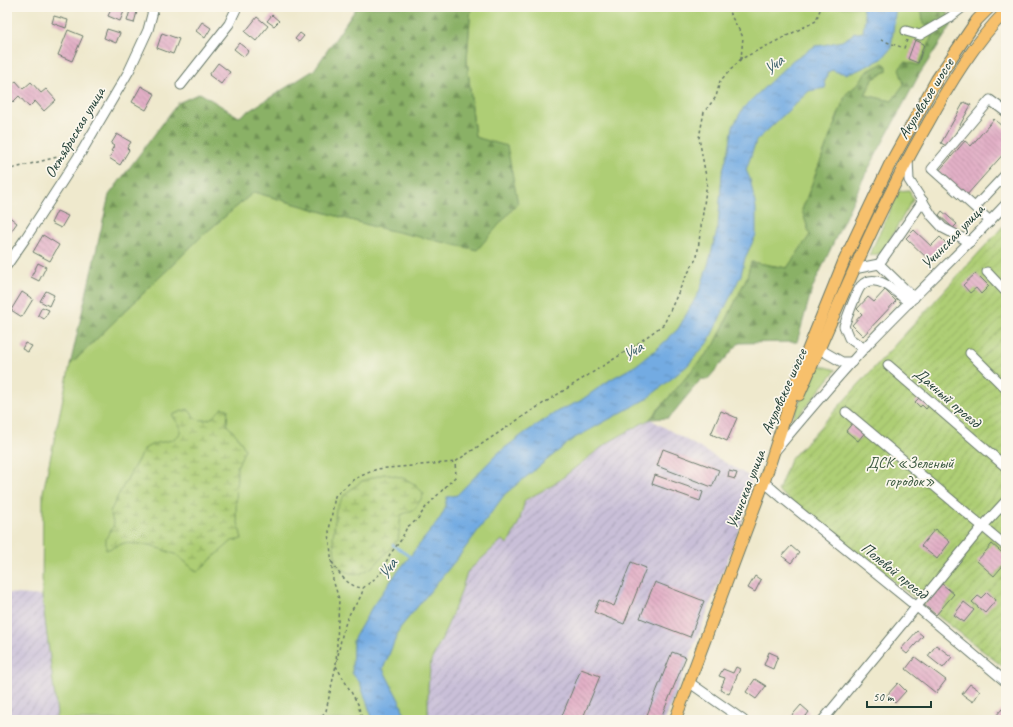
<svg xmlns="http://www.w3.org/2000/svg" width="1013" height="727" font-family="Caveat,sans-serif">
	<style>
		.industrial { fill: url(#industrial-furrows) }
		.grass { fill: #aece75; stroke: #668654 }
		.forest { fill: url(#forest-firs); stroke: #54774d }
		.wetland { fill: url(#wetland-marsh); stroke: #668654 }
		.garden { fill: url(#garden-furrows); stroke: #668654 }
		.water { fill: url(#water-ripples); stroke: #49748b }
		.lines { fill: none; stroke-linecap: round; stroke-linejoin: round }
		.stream { stroke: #73abe2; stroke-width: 2.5 }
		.building { fill: url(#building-back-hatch) }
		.minor-casing { stroke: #68796a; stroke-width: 11 }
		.major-casing { stroke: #68796a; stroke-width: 13 }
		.path { stroke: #68796a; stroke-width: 1.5; stroke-dasharray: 3 3; stroke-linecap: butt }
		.minor { stroke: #fff; stroke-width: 9 }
		.major { stroke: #f7c06c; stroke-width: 11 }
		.labels { text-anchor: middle; stroke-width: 3.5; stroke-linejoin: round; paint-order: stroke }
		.street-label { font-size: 16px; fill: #1f3d34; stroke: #fbf7ec }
		.park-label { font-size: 16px; fill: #3c5a41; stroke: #fbf7ec }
		.water-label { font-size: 17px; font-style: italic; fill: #385e68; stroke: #fbf7ec }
	</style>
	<defs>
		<pattern id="industrial-furrows" width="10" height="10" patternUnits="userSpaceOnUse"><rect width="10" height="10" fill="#c9bfd8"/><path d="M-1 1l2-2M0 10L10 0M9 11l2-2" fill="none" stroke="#a39cb0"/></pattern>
		<pattern id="forest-firs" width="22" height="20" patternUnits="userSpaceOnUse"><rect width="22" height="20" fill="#8ab166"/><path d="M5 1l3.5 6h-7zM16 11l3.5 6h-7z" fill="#709155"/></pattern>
		<pattern id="wetland-marsh" width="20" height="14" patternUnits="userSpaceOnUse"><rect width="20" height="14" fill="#aece75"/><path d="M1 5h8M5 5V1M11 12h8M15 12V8" fill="none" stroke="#8da861"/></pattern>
		<pattern id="garden-furrows" width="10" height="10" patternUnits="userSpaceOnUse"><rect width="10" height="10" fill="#aece75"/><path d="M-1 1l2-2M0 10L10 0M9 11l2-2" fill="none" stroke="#8da861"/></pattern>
		<pattern id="water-ripples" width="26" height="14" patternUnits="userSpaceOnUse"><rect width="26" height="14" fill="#73abe2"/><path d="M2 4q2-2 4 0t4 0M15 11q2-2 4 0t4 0" fill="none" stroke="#5e8cb8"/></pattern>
		<pattern id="building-back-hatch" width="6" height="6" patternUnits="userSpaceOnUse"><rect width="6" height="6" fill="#e3b0c7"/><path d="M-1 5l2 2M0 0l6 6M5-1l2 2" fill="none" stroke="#b790a2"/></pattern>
	</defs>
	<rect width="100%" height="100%" fill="#fbf7ec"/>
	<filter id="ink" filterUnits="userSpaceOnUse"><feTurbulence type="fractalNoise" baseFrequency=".025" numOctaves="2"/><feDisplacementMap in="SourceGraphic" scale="8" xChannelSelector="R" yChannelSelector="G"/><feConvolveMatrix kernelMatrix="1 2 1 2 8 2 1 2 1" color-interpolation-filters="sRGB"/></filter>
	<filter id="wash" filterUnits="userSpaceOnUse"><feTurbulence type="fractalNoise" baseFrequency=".012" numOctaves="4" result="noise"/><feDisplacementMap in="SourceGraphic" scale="16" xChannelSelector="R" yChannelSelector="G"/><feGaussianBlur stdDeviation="0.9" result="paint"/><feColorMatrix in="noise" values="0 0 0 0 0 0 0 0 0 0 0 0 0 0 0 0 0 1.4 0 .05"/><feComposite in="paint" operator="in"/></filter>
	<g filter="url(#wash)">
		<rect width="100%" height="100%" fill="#efe9cd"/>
		<g class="industrial">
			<path d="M 650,419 L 752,478 L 740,528 L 665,720 L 434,720 L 428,714 L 428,687 L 431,661 L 443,636 L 460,595 L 467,572 L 502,540 L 507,544 L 519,522 L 525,501 L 553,485 L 607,443 Z"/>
			<path d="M 7,593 L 42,596 L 58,714 L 55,720 L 7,720 Z"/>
		</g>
		<g class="grass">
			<path d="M 471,7 L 909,7 L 922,12 L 933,30 L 929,45 L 919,65 L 892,101 L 865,95 L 873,79 L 887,71 L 867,71 L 858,84 L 846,94 L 802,210 L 810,235 L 787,268 L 751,262 L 747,277 L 715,344 L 650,419 L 607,443 L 553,485 L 525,500 L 519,522 L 508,544 L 502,540 L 467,572 L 460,595 L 443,636 L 431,661 L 428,687 L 428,714 L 434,720 L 55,720 L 57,714 L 42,596 L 43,492 L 70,365 L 203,235 L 254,192 L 375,227 L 475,137 L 467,59 Z"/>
			<path d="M 909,190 L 913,199 L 882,253 L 869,256 L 899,191 Z"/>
			<path d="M 816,364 L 836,370 L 788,429 Z"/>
		</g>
		<g class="forest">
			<path d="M 357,7 L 471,7 L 467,59 L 475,137 L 507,146 L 518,203 L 477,250 L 375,227 L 254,192 L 203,235 L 70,365 L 109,195 L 178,103 L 200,93 L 239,117 L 314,70 Z"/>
			<path d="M 909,7 L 939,7 L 945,9 L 952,20 L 951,26 L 919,75 L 863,179 L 812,289 L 797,342 L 739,343 L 707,380 L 701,379 L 669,418 L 650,419 L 715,344 L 747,277 L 751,262 L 787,268 L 810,235 L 802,210 L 846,94 L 858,84 L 867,71 L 883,63 L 887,66 L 887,71 L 873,79 L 865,95 L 892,101 L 904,84 L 899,69 L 905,62 L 919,65 L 929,45 L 933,30 L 923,24 L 922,12 Z"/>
		</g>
		<g class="wetland">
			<path d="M 222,408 L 228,409 L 227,425 L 238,437 L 245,449 L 237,467 L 236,514 L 242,539 L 232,541 L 197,572 L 177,555 L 150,545 L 124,543 L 106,550 L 106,538 L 114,525 L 110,512 L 121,490 L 144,449 L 153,444 L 172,440 L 180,434 L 180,426 L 172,415 L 188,409 L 196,419 C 210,422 212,418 222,408 Z"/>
			<path d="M 384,474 C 403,477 411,479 424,494 L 415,509 L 401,515 L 398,540 L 374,566 L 360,574 L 349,573 L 336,565 L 333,538 L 336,509 L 345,494 L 362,481 Z"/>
		</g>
		<path class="garden" d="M 1006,223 L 1006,669 L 778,491 L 790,460 Z"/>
		<path class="water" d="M 862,7 L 896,7 L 891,48 L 882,59 L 854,72 L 850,72 L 846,74 C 841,72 837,73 832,70 L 828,72 L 828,75 L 824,83 L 826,85 L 825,88 L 809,91 L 756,141 L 746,170 L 750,179 L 756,208 L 756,235 L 745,258 L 741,275 L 708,342 L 687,366 L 648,398 L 573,439 L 505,494 L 460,555 L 400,628 L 383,669 L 401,704 L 406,720 L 373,720 L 360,683 L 352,673 L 353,640 L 372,607 L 395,575 L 439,520 L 444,511 L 447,497 L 457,495 L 498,453 L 526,432 L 558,411 L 580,401 L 611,379 L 635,366 L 658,348 L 678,329 L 699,292 L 708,265 L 718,227 L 722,173 L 729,149 L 733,126 L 744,107 L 793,60 L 815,46 L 824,45 L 842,41 L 852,35 L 854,32 L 857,33 L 863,32 L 865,18 Z"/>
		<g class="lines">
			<path class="stream" d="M 393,545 L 412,558"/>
		</g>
		<g id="blocks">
			<g class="building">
				<path d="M 112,7 L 121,7 L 125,9 L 120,21 L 108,16 Z"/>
				<path d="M 131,7 L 138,8 L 134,23 L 127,21 Z"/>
				<path d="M 272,15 L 279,21 L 274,26 L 267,21 Z"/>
				<path d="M 54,16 L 68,20 L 66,28 L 52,23 Z"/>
				<path d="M 257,17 L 268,26 L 256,41 L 245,32 Z"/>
				<path d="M 202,22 L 211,28 L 205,38 L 196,31 Z"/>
				<path d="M 107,29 L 120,33 L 116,43 L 104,38 Z"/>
				<path d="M 68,30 L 83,36 L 72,61 L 58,55 Z"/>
				<path d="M 162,33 L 179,39 L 173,54 L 157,48 Z"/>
				<path d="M 300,33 L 304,36 L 299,42 L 295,39 Z"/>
				<path d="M 915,40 L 924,44 L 918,63 L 908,59 Z"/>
				<path d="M 239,43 L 249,51 L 244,57 L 234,49 Z"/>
				<path d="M 218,63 L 230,72 L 221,84 L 209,75 Z"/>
				<path d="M 16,81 L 23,89 L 31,82 L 41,93 L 46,89 L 56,100 L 44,111 L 35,101 L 29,107 L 19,96 L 13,102 L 7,95 L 7,89 Z"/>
				<path d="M 141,86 L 155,94 L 146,110 L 132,102 Z"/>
				<path d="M 964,102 L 971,105 L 948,147 L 941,143 Z"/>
				<path d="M 994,119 L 1006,130 L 1006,151 L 966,196 L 938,172 L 965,141 L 971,146 Z"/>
				<path d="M 117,134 L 131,142 L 127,148 L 129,150 L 120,165 L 109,158 L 113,152 L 111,151 L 114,146 L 111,144 Z"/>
				<path d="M 57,211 L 68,216 L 61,228 L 51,223 Z"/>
				<path d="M 942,211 L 957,224 L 953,228 L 939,215 Z"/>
				<path d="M 7,215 L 17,223 L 7,237 Z"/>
				<path d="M 914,230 L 931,246 L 940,237 L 946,243 L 930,261 L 906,238 Z"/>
				<path d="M 43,235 L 59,245 L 50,261 L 33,252 Z"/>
				<path d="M 38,263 L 46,267 L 39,281 L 31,277 Z"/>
				<path d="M 976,273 L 989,286 L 981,294 L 976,288 L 970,293 L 963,285 Z"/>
				<path d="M 885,290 L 896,301 L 863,336 L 852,325 L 862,314 L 857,309 L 868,297 L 874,302 Z"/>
				<path d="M 46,291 L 54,295 L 49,306 L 40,301 Z"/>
				<path d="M 22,292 L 33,299 L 22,317 L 11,310 Z"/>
				<path d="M 42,307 L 49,310 L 44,319 L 38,315 Z"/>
				<path d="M 25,343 L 32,346 L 28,352 L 22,349 Z"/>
				<path d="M 921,396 L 930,404 L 926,409 L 922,405 L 920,407 L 915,402 Z"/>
				<path d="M 721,411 L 737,418 L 727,441 L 711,434 Z"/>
				<path d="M 854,421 L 866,431 L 858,441 L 846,431 Z"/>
				<path d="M 663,449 L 719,470 L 712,487 L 657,466 Z"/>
				<path d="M 729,471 L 737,473 L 735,479 L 728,477 Z"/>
				<path d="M 655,475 L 703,492 L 700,501 L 652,484 Z"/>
				<path d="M 935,529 L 950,542 L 937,559 L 921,546 Z"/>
				<path d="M 992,544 L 1006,556 L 1006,562 L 994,576 L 977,561 Z"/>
				<path d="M 791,546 L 799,553 L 791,563 L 782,556 Z"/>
				<path d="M 631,562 L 646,568 L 624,624 L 594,612 L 599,600 L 614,606 Z"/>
				<path d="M 755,576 L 761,580 L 755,592 L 748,588 Z"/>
				<path d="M 655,582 L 704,601 L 690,637 L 640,618 Z"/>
				<path d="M 942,584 L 954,594 L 936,615 L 924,605 Z"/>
				<path d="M 987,592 L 996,600 L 985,613 L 972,602 L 978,596 L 981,598 Z"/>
				<path d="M 964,602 L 974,610 L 964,622 L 954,615 Z"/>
				<path d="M 917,631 L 923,636 L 907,654 L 901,649 Z"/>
				<path d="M 936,645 L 952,657 L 943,668 L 928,656 Z"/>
				<path d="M 672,652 L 686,657 L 660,720 L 645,720 Z"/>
				<path d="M 769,652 L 778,656 L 773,669 L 764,665 Z"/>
				<path d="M 915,657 L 946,680 L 936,693 L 906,669 Z"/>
				<path d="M 736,667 L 740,669 L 729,694 L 720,690 L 725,678 L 719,676 L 723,669 L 733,673 Z"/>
				<path d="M 581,669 L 600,676 L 582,720 L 567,720 L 561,718 Z"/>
				<path d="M 755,679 L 766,686 L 756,699 L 746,692 Z"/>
				<path d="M 898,683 L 906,691 L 895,703 L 887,695 Z"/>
				<path d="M 970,684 L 980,691 L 973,702 L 962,694 Z"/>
				<path d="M 801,705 L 809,712 L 803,720 L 788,720 Z"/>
				<path d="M 1002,709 L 1006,713 L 1006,720 L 999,720 L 995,717 Z"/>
			</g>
		</g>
	</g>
	<g filter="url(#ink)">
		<use href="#blocks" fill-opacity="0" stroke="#68796a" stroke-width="1"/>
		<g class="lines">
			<defs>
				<g id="minor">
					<path d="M 906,31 L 920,35 L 949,18 L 963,7"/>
					<path d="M 181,85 L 229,24 L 237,7"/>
					<path d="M 908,159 L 909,180 L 932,216 L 943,228 L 970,242"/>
					<path d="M 975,207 L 1006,174"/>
					<path d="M 990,221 L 932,169 L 990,100 L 1006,112"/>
					<path d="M 879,264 L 914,298"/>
					<path d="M 7,265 L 25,239 L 82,151 L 129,71 L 148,30 L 154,7"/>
					<path d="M 854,269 L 879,264 L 923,201"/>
					<path d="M 987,272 L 1006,292"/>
					<path d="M 814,346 L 842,362 L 852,362"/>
					<path d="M 864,349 L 849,338 L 844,326 C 847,318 857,290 861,286 C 876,270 899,294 909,303"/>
					<path d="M 970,353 L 1006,389"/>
					<path d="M 888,365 L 1006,467"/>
					<path d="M 846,412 L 1006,546"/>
					<path d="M 775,451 C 806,414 837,377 870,342 C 915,295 962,251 1006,204"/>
					<path d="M 764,482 L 786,501 L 917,607 L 1006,682"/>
					<path d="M 690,683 L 743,720"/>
					<path d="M 823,720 L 983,526 L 1006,501"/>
				</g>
				<g id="major">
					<path d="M 799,395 C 839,304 877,211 927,125 C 949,85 974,43 1006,11"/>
					<path d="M 675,720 L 764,482 L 803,362 L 844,261 L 889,166 L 937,79 L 977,20 L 990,7"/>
				</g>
			</defs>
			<use href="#minor" class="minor-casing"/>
			<use href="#major" class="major-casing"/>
			<g class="path">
				<path d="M 727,7 L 729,12 L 743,37 L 741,59"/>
				<path d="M 940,7 L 945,9"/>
				<path d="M 881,40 L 904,48 L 907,40"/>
				<path d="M 7,170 L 69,154"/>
				<path d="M 332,562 C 339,574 348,587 363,588 L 372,581 L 381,573 L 390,554 L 401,540 L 407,527 L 417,520 L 426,507 L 456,476 L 455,462"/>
				<path d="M 337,661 C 340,645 342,630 349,615 C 353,606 362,599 363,588"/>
				<path d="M 336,666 L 358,704 L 362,720"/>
				<path d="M 318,720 L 326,711 L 336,665 L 339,599 L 333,580 L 329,531 L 335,496 L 354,479 L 377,469 L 455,462 L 528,413 L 633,347 L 664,324 L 684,280 L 697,257 L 707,182 L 699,138 L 704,112 L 716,97 L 720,81 L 741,59 L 816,21 L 821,7"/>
			</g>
			<use href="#minor" class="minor"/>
			<use href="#major" class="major"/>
		</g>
	</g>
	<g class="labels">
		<g class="street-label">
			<text transform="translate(925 98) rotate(-58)" y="6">Акуловское шоссе</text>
			<text transform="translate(74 132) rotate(-59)" y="6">Октябрьская улица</text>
			<text transform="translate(952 236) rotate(-46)" y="6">Учинская улица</text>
			<text transform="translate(783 391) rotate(-66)" y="6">Акуловское шоссе</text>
			<text transform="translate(948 397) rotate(41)" y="6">Дачный проезд</text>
			<text transform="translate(745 489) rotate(-69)" y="6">Учинская улица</text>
			<text transform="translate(895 570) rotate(39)" y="6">Полевой проезд</text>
		</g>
		<g class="park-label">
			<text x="910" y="468">ДСК «Зеленый<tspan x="910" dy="18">городок»</tspan></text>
		</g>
		<g class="water-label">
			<text transform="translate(773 65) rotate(-42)" y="6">Уча</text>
			<text transform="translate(632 351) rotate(-35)" y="6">Уча</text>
			<text transform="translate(387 569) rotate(-58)" y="6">Уча</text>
		</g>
	</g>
	<rect width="1013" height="727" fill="none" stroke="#fbf7ec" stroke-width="24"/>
	<path d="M867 701v6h64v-6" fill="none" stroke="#1f3d34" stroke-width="2"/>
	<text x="873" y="701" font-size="12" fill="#1f3d34" stroke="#fbf7ec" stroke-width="3" paint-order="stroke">50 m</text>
</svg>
